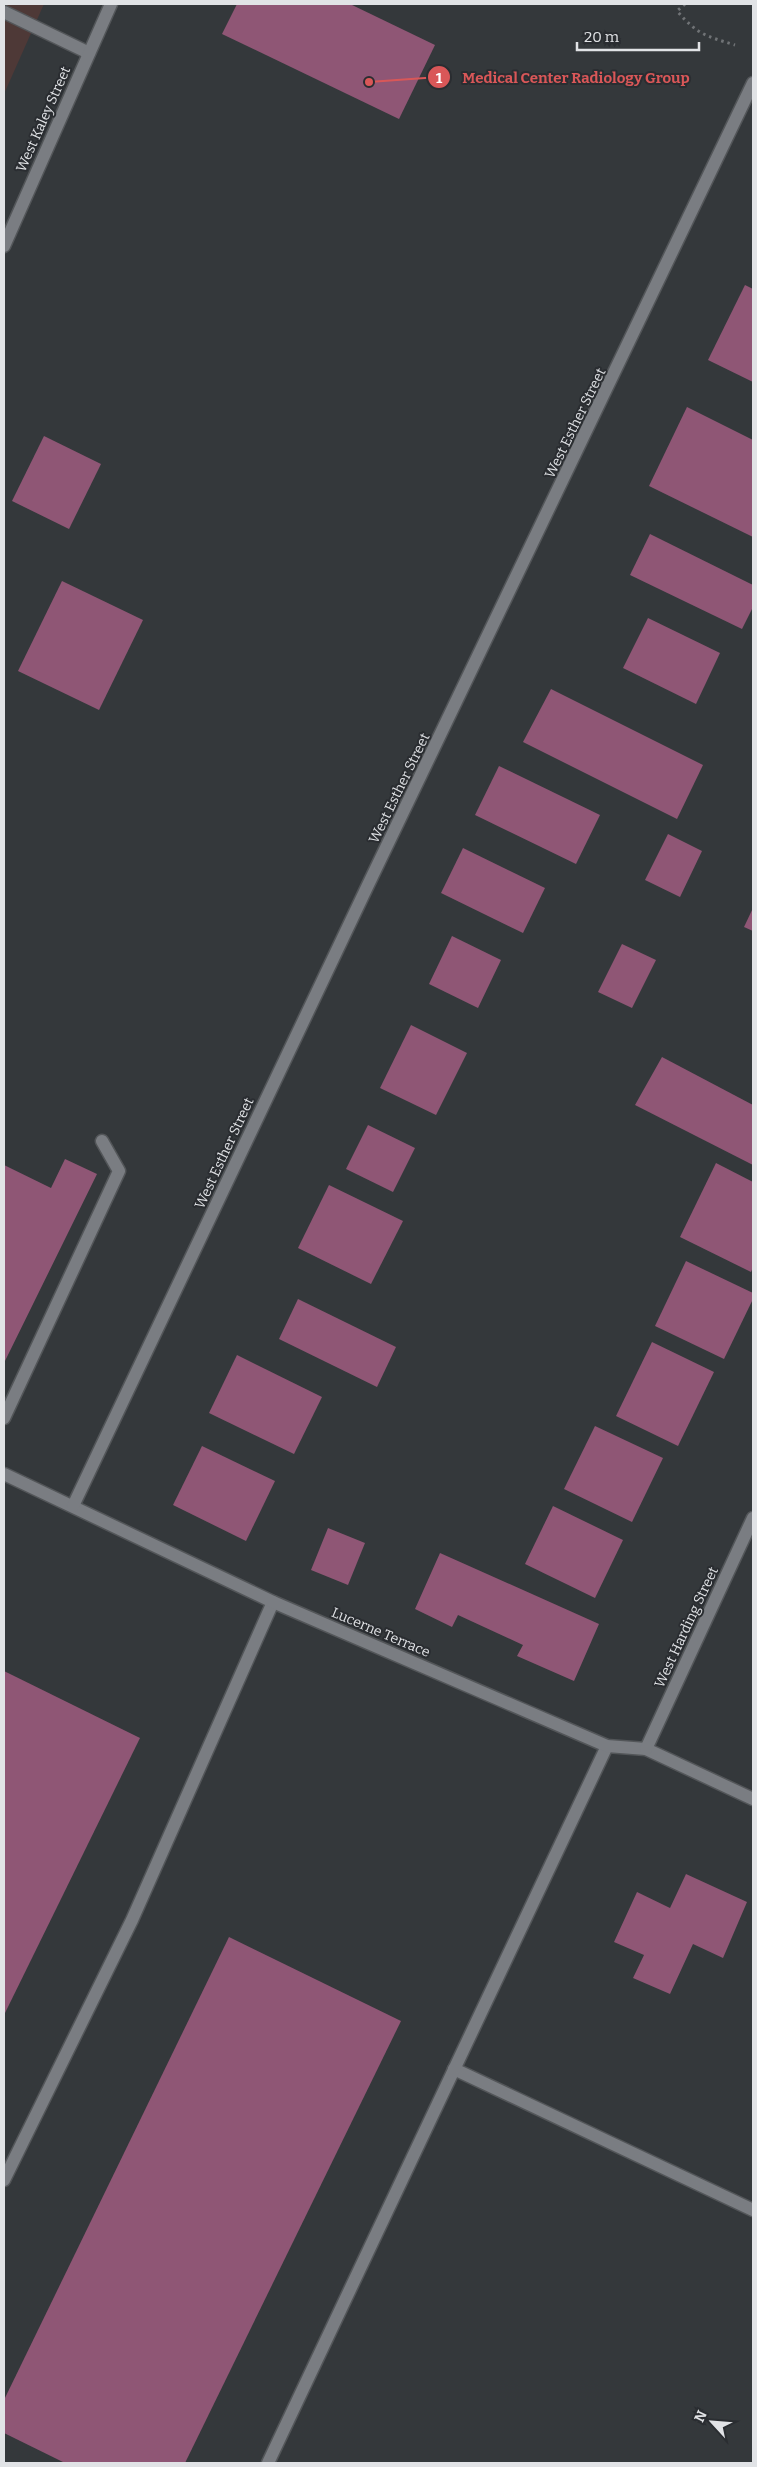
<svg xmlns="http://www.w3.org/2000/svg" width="757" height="2467" font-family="Bitter,serif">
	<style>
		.commercial { fill: #4e3937 }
		.building { fill: #8f5675 }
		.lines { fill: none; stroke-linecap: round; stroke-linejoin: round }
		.lane-casing { stroke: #535659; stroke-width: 15 }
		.street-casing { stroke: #535659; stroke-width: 15 }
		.secondary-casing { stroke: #535659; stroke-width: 15 }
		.path { stroke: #707376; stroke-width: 3; stroke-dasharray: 2.5 4; stroke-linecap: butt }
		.lane { stroke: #7a7d82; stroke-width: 12 }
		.street { stroke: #7a7d82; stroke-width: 12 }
		.secondary { stroke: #7a7d82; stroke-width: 12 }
		.labels { text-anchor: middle; stroke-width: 4; stroke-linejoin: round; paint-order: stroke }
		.street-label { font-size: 14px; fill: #e1e3e6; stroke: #2a2d31 }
		.leader { fill: none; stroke: #d95758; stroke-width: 2 }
		.callout-dot { fill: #d95758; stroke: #2a2d31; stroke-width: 2 }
		.mark-label { font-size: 15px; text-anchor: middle; font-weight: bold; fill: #fff }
		.callout-label { font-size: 15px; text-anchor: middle; font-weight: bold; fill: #d95758; stroke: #2a2d31; stroke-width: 4; stroke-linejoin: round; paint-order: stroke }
	</style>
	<rect width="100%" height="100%" fill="#34383b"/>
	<path class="commercial" d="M 4,4 L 44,4 L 4,94 Z"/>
	<g class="building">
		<path d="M 237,4 L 350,4 L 435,45 L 399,119 L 222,34 Z"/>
		<path d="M 745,285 L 753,289 L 753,382 L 708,360 Z"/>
		<path d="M 687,407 L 753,440 L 753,537 L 649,486 Z"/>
		<path d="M 44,436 L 101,464 L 69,529 L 12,501 Z"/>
		<path d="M 650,534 L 753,585 L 753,607 L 742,629 L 630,575 Z"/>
		<path d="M 62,581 L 143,620 L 99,710 L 18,671 Z"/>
		<path d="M 648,618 L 720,653 L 696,704 L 623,668 Z"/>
		<path d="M 551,689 L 703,765 L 677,819 L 523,742 Z"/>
		<path d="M 499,766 L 600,815 L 576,864 L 475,815 Z"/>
		<path d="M 668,834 L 702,851 L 680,897 L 645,880 Z"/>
		<path d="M 463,848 L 545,888 L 523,933 L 441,893 Z"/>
		<path d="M 753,908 L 753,931 L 744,927 Z"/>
		<path d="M 452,936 L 501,960 L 478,1008 L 429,984 Z"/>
		<path d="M 622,944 L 656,960 L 632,1008 L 598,992 Z"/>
		<path d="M 411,1025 L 467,1053 L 436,1115 L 380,1088 Z"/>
		<path d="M 662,1057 L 753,1105 L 753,1165 L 635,1105 Z"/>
		<path d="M 368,1125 L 415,1148 L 393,1192 L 346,1169 Z"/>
		<path d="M 65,1159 L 97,1174 L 4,1363 L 4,1165 L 51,1188 Z"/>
		<path d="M 716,1163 L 753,1182 L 753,1267 L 751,1272 L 680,1237 Z"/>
		<path d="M 329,1185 L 403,1221 L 371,1284 L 298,1248 Z"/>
		<path d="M 686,1261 L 753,1293 L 753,1299 L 724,1359 L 655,1326 Z"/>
		<path d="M 298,1299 L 396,1347 L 377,1387 L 279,1339 Z"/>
		<path d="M 652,1342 L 714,1372 L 678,1446 L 616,1416 Z"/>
		<path d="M 237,1355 L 322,1397 L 294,1454 L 209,1413 Z"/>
		<path d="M 595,1426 L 663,1458 L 632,1522 L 564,1489 Z"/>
		<path d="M 202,1446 L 275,1481 L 246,1541 L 173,1505 Z"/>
		<path d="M 553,1506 L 623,1540 L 595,1598 L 525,1564 Z"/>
		<path d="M 328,1528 L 365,1543 L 348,1585 L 311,1570 Z"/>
		<path d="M 440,1553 L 599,1624 L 574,1681 L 517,1656 L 523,1645 L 458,1615 L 452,1627 L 415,1609 Z"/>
		<path d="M 4,1671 L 140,1738 L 4,2015 Z"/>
		<path d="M 686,1874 L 747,1902 L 723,1958 L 693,1944 L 670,1994 L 633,1978 L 644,1955 L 614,1942 L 637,1892 L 670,1908 Z"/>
		<path d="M 229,1937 L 401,2021 L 185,2463 L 65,2463 L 4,2433 L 4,2400 Z"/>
	</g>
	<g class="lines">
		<defs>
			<g id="lane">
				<path d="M 4,1418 L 119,1171 L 102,1141"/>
				<path d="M 454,2069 L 753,2210"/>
				<path d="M 4,2180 L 132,1920 L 273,1602"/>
				<path d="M 268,2463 L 607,1746"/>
			</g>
			<g id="street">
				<path d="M 4,12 L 89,53"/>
				<path d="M 4,1474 L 273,1602 L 607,1746 L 646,1749 L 753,1799"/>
				<path d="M 73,1506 L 368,885 L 753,83"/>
				<path d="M 646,1749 L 753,1518"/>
			</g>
			<path id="secondary" d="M 4,246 L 111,4"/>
		</defs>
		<use href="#lane" class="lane-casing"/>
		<use href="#street" class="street-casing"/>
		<use href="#secondary" class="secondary-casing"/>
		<path class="path" d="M 685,4 L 677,11 C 698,35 706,36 735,45"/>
		<use href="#lane" class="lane"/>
		<use href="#street" class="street"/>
		<use href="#secondary" class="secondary"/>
	</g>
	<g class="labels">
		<g class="street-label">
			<text transform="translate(43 119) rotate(-66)" y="5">West Kaley Street</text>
			<text transform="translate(575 423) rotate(-64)" y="5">West Esther Street</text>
			<text transform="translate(399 788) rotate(-64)" y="5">West Esther Street</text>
			<text transform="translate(224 1153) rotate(-65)" y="5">West Esther Street</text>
			<text transform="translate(686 1627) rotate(-65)" y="5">West Harding Street</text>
			<text transform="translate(381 1632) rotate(23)" y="5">Lucerne Terrace</text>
		</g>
	</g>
	<path class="leader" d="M369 82L439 77"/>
	<g class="callout-dot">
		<circle cx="369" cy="82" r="5"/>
		<circle cx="439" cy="77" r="12"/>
	</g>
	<g class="mark-label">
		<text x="439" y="83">1</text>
	</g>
	<g class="callout-label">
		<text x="576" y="83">Medical Center Radiology Group</text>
	</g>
	<rect width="757" height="2467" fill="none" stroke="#e1e3e6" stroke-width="10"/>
	<g transform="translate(712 2422) rotate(296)" stroke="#2a2d31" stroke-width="4" paint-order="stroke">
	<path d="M0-4L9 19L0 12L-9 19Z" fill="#e1e3e6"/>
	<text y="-8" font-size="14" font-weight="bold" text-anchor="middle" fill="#e1e3e6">N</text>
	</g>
	<path d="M577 42v8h122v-8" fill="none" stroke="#e1e3e6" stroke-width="2.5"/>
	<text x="584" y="42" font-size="15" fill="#e1e3e6" stroke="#2a2d31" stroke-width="4" paint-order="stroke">20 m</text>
</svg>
